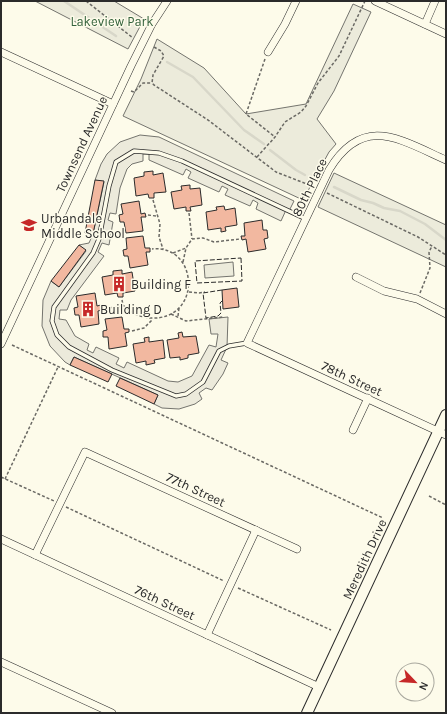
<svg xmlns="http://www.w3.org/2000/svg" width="447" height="714" font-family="Karla,sans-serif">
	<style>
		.green { fill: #ecebdb; stroke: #74746e }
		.parking { fill: #eceadb; stroke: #74746e }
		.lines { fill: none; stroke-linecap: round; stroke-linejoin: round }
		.stream { stroke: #d8d7c9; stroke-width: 2.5 }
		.building { fill: #f2b8a0; stroke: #2b2b2b }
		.lane-casing { stroke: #2b2b2b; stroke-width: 5 }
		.street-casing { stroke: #2b2b2b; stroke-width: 8 }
		.secondary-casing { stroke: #2b2b2b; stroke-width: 12 }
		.path { stroke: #6a6964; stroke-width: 1.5; stroke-dasharray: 3 2; stroke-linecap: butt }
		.lane { stroke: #fdfbea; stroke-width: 3.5 }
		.street { stroke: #fdfbea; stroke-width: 7 }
		.secondary { stroke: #fdfbea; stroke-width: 10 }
		.fence { stroke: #2b2b2b; stroke-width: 1; stroke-dasharray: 5 2; stroke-linecap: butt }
		.labels { text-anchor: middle; stroke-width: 3; stroke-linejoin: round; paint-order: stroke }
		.park-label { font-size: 13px; fill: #34623c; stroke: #fdfbea }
		.street-label { font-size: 13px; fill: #2b2b2b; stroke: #fdfbea }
		.poi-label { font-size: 13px; fill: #2b2b2b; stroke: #fdfbea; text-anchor: start }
	</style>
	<rect width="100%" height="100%" fill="#fdfbea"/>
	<g class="green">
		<path d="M 35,1 L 114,1 L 144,19 L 128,49 Z"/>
		<path d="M 353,4 L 371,12 L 334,91 L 317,119 L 336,144 L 329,152 L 303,200 L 123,116 L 141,79 L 157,39 L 204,68 L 246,114 L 306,104 Z"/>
		<path d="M 334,173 L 446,225 L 446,267 L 318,207 Z"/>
		<path d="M 233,262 L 234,276 L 205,278 L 204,265 Z"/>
	</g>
	<path class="parking" d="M 140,135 L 159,137 L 294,201 L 289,211 L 286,210 L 281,221 L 256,209 L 258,203 L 253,200 L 250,206 L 225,195 L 228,189 L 222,186 L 219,192 L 188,178 L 191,172 L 186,169 L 183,175 L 149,160 L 149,154 L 143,154 L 143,161 L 132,164 L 127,169 L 120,188 L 116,214 L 110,213 L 108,220 L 113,222 L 109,245 L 102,243 L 98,252 L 104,256 L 71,300 L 67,310 L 60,310 L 59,319 L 66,320 L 75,336 L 89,344 L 87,350 L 93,353 L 96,347 L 119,358 L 116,364 L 124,368 L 127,362 L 168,381 L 178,382 L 192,376 L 209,345 L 216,347 L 218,334 L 211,334 L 209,319 L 228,317 L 227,347 L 221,360 L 228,363 L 223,374 L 212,390 L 206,388 L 199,393 L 202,399 L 195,404 L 179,409 L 162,408 L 154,404 L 158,395 L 74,357 L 70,365 L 65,362 L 50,346 L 42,326 L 43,300 L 51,281 L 59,287 L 86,251 L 79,245 L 89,243 L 93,234 L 104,182 L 95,180 L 101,164 L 107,154 L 120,142 Z"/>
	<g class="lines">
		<g class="stream">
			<path d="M 64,1 L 116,36"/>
			<path d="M 167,62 L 193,77 L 244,130 L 264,144"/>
			<path d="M 270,150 L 296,170 L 305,175"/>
			<path d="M 334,187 L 361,200 L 373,203 L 384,208 L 400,211 L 425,224 L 446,240"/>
		</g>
	</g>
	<g class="building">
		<path d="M 153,171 L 153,175 L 163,173 L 166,192 L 154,193 L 154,198 L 149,198 L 148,194 L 136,196 L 134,178 L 144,176 L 144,172 Z"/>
		<path d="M 95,180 L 104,181 L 93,234 L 85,233 Z"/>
		<path d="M 190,185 L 190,189 L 200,188 L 202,205 L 190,207 L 191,211 L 186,211 L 186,207 L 174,209 L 171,192 L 182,190 L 181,186 Z"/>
		<path d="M 139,201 L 141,214 L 145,213 L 146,217 L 141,217 L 143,231 L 126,233 L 124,222 L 120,222 L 119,215 L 123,214 L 121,204 Z"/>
		<path d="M 224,206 L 225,210 L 235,208 L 237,225 L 225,227 L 226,231 L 221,232 L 221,228 L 208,230 L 206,212 L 217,210 L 216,207 Z"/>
		<path d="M 262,220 L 263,230 L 267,230 L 268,238 L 264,239 L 266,249 L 248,252 L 246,239 L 242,240 L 241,236 L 245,236 L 244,223 Z"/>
		<path d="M 143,236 L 145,248 L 150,248 L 150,252 L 146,252 L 148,265 L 130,268 L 128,256 L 124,256 L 123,250 L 127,249 L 126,238 Z"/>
		<path d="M 79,245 L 86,250 L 59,287 L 51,281 Z"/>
		<path d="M 122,270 L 122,274 L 132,272 L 135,291 L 123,293 L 123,297 L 118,297 L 117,293 L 105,295 L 102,277 L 113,275 L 113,271 Z"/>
		<path d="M 237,288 L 239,307 L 223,309 L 222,290 Z"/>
		<path d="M 95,293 L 97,306 L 101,305 L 102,310 L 98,311 L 99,324 L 81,327 L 79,315 L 75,315 L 74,308 L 78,307 L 76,296 Z"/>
		<path d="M 122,317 L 124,329 L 129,329 L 129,332 L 125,333 L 127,346 L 109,349 L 108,337 L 103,337 L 103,331 L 107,330 L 105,319 Z"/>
		<path d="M 182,332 L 183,337 L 196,336 L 199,353 L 188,355 L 188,358 L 180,360 L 180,357 L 170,358 L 167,340 L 179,338 L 178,333 Z"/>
		<path d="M 149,337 L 149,342 L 163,340 L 165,358 L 154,360 L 155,363 L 146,365 L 146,361 L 136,363 L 133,344 L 145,342 L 144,338 Z"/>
		<path d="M 74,357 L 112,374 L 108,382 L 70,365 Z"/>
		<path d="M 120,378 L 158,395 L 154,404 L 116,386 Z"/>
	</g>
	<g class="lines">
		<defs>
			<path id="lane" d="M 247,343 L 229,346 L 219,351 L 203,382 L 186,394 L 176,396 L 112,370 L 69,347 L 57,335 L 52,321 L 54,307 L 93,253 L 99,239 L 109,186 L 116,162 L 134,151 L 159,153 L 182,161 L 306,219"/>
			<g id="street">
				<path d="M 375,1 L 446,34"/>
				<path d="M 425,24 L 435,1"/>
				<path d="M 1,52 L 113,104"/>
				<path d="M 268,52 L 285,24 L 296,1"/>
				<path d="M 446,160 C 399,139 363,114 329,170 L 247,343 L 446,435"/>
				<path d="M 356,277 L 384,291 L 417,299 L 446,314"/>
				<path d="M 1,344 L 131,66 L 152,24 L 167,1"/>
				<path d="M 353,430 L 368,398"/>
				<path d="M 1,539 L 319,687"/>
				<path d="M 35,555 L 85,452 L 297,549"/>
				<path d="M 207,635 L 256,530"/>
				<path d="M 1,662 L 112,713"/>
			</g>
			<path id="secondary" d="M 307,713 L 446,415"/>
		</defs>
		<use href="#lane" class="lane-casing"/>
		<use href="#street" class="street-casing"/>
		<use href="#secondary" class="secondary-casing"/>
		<g class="path">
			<path d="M 86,1 L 133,38"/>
			<path d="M 154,47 L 161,51 L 164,56 L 153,75 L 152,83 L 154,85 L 208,120 L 276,172 L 312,186"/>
			<path d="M 265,59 L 246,114 L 275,137"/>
			<path d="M 131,91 L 134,92 L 143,83 L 152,83"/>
			<path d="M 257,157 L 275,137 L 285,122 L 301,112 L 306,106 L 318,83 L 339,56 L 365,1"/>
			<path d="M 327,193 L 418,237 L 446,255"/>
			<path d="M 153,200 L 160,224 L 159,237 L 163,249"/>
			<path d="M 189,213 L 192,239"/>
			<path d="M 148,215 L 156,216"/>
			<path d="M 173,253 L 186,248"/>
			<path d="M 183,262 L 186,248 L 192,239 L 203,238 L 214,242 L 240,239"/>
			<path d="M 189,292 L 199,293 L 205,292"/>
			<path d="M 420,293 L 430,268 L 429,252 L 432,246"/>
			<path d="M 122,300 L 123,305 C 130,313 140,317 150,318 C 203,321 199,244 152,249"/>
			<path d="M 104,308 L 124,307"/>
			<path d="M 171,314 L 186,321 L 223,317"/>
			<path d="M 178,316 L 179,308"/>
			<path d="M 132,331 L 144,328 L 153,319"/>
			<path d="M 12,345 L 383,518"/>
			<path d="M 1,477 L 54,501"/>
			<path d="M 5,479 L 58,367"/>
			<path d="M 429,496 L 446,505"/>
			<path d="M 66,507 L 224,581"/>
			<path d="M 238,588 L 331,630"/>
		</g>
		<use href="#lane" class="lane"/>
		<use href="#street" class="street"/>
		<use href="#secondary" class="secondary"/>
		<g class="fence">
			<path d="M 241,258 L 242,281 L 197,283 L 195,261 Z"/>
			<path d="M 222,290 L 203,293 L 206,318 L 218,316 L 221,313 L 220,303 L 223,300"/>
		</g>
	</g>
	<defs>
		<symbol id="school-bare" viewBox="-9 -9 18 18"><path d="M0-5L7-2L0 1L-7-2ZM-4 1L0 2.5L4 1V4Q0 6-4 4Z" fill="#c62828" stroke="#fdfbea" stroke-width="2.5" paint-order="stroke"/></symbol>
		<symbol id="building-bare" viewBox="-9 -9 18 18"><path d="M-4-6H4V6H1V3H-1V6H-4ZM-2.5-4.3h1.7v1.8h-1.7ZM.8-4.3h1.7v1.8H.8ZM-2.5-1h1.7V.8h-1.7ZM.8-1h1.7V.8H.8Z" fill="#c62828" stroke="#fdfbea" stroke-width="2.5" paint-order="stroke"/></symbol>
	</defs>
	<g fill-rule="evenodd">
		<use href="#school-bare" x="18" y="214" width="22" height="22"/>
		<use href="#building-bare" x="108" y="273" width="22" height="22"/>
		<use href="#building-bare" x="77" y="298" width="22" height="22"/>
	</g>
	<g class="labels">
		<g class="park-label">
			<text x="112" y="26">Lakeview Park</text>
		</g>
		<g class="street-label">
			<text transform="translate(81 144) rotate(-65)" y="5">Townsend Avenue</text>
			<text transform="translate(309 187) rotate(-64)" y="5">80th Place</text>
			<text transform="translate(352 378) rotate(25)" y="5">78th Street</text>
			<text transform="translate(196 489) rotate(25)" y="5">77th Street</text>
			<text transform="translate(364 559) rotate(-65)" y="5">Meredith Drive</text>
			<text transform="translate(165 602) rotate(25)" y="5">76th Street</text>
		</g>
		<g class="poi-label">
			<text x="41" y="223">Urbandale<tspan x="41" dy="15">Middle School</tspan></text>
			<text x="131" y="289">Building F</text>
			<text x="100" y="314">Building D</text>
		</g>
	</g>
	<rect width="447" height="714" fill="none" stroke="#2b2b2b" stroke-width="4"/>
	<g transform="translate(415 682) rotate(115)"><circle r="19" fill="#fdfbea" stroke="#a9a89e"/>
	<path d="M0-3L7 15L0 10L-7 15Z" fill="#c62828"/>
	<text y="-6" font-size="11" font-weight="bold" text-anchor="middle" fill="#2b2b2b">N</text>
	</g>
</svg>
